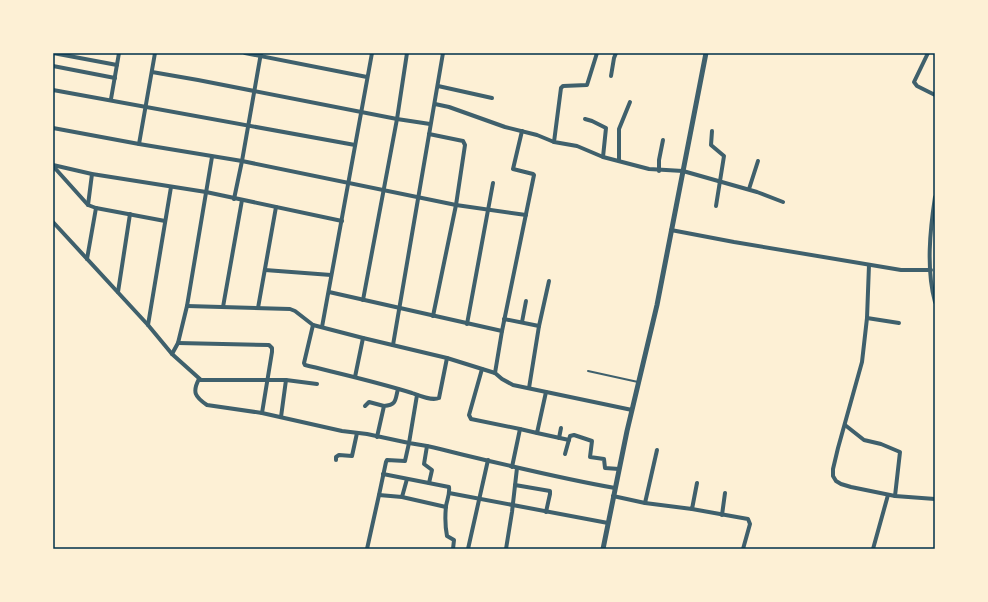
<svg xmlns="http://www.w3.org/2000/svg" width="988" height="602" font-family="Lato,sans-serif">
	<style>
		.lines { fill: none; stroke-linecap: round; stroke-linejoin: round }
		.service { stroke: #3f606c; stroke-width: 2 }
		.minor { stroke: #3f606c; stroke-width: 4 }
		.tertiary { stroke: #3f606c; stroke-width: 5 }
		.neatline { fill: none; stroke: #003049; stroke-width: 1.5 }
	</style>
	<rect width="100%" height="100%" fill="#fdf0d5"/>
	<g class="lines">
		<path class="service" d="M 588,371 L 638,382"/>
		<g class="minor">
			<path d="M 53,53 L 117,65"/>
			<path d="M 245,53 L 367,77"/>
			<path d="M 597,53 L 587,85 L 563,86 L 561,88 L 554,142 L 577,146 L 603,157 L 649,169 L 683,171 L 757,192 L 783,202"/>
			<path d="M 928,53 L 914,82 L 917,86 L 935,95"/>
			<path d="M 53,66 L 115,78"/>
			<path d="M 152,72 L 198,80 L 397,119 L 430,124"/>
			<path d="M 611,76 L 614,58 L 616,53"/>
			<path d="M 438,86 L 492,98"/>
			<path d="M 53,90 L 355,145"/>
			<path d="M 111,99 L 119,53"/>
			<path d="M 435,104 L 449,107 L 505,127 L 537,135 L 554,142"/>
			<path d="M 585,119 L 592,121 L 606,128 L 603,157"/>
			<path d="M 53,128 L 139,144 L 242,161 L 456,205 L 526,215"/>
			<path d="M 712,131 L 711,145 L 724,156 L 716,206"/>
			<path d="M 429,134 L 463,141 L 465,145 L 456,205 L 433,316"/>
			<path d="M 139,144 L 155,53"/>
			<path d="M 619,160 L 619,129 L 630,102"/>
			<path d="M 53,165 L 92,174 L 206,192 L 342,221"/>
			<path d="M 53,166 L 88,205 L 96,208 L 165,221"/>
			<path d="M 659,171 L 659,160 L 663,140"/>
			<path d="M 749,189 L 758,161"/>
			<path d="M 935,197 C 930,230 926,269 935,302"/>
			<path d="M 234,199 L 242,161 L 261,53"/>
			<path d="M 88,205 L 92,174"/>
			<path d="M 53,222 L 148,325 L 172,354 L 201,380 L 286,380 L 317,384"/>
			<path d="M 671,230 L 734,242 L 901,270 L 931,270"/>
			<path d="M 87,259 L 96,208"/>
			<path d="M 869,265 L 867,318 L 862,362 L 838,448 L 833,469 L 833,476 L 836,481 L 841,484 L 851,487 L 895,496 L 935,499"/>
			<path d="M 265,270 L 331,275"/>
			<path d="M 118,292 L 130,214"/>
			<path d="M 329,292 L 502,331"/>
			<path d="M 363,300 L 397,119 L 407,53"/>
			<path d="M 187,306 L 290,309 L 295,311 L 313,325 L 363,338 L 447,358 L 495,373 L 502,379 L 513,385 L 632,410"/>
			<path d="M 223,307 L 242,200"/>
			<path d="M 258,308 L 276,207"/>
			<path d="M 867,318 L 899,323"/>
			<path d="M 504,319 L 539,326"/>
			<path d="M 522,322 L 526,301"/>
			<path d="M 467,324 L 493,183"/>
			<path d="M 148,325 L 171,187"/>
			<path d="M 313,325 L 304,363 L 305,365 C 341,374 377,382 412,393 C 420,396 432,401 439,398 L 447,358"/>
			<path d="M 322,327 L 372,53"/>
			<path d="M 178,343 L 269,345 L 272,348 L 272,352 L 262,413 L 342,431 L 367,434 L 409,443 L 405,461 L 387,460 L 386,462 L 379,495"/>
			<path d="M 393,345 L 443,53"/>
			<path d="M 172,354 L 178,343 L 187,306 L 212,157"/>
			<path d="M 482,369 L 469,415 L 471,419 L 520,429"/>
			<path d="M 495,373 L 502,331 L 534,175 L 533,174 L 513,169 L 522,131"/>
			<path d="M 355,377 L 363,338"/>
			<path d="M 199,379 C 192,392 195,397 207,405 L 262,413"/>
			<path d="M 529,388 L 539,326 L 549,281"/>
			<path d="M 417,395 L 409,443 L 427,446 L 424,464 L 432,470 L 429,483"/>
			<path d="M 365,406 L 369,402 L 384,406"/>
			<path d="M 281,417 L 286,380"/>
			<path d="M 845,425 L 864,440 L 881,444 L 900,452 L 895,496"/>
			<path d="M 537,433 L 569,440"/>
			<path d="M 377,437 L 384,406 C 397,405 395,400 398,389"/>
			<path d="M 559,438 L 561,428"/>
			<path d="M 427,446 C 490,461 552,477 615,488"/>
			<path d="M 565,454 L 570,436 L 574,435 L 592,441 L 590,457 L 604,459 L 605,468 L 619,469"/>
			<path d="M 336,460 L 336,457 L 339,455 L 352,456 L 357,433"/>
			<path d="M 512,467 L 520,429 L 537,433 L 546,392"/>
			<path d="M 383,474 L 449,487 C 450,494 447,500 446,506 C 445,516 445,526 447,536 L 454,540 L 453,549"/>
			<path d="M 515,485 L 550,491 L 550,494 L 546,512"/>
			<path d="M 449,493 L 608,523"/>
			<path d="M 613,496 L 645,503 L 692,509 L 697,483"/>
			<path d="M 402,497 L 446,507"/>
			<path d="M 645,503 L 657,450"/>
			<path d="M 692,509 L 748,519 L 750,524 L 743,549"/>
			<path d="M 722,515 L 725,493"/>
			<path d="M 367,549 L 379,495 L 402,497 L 407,479"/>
			<path d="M 468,549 L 488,460"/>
			<path d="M 506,549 L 512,512 L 517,468"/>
			<path d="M 873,549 L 888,495"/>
		</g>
		<path class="tertiary" d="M 603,549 L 627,431 L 657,305 L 706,53"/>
	</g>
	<rect width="988" height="602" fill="none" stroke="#fdf0d5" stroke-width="108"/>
	<rect x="54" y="54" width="880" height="494" class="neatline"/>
</svg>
